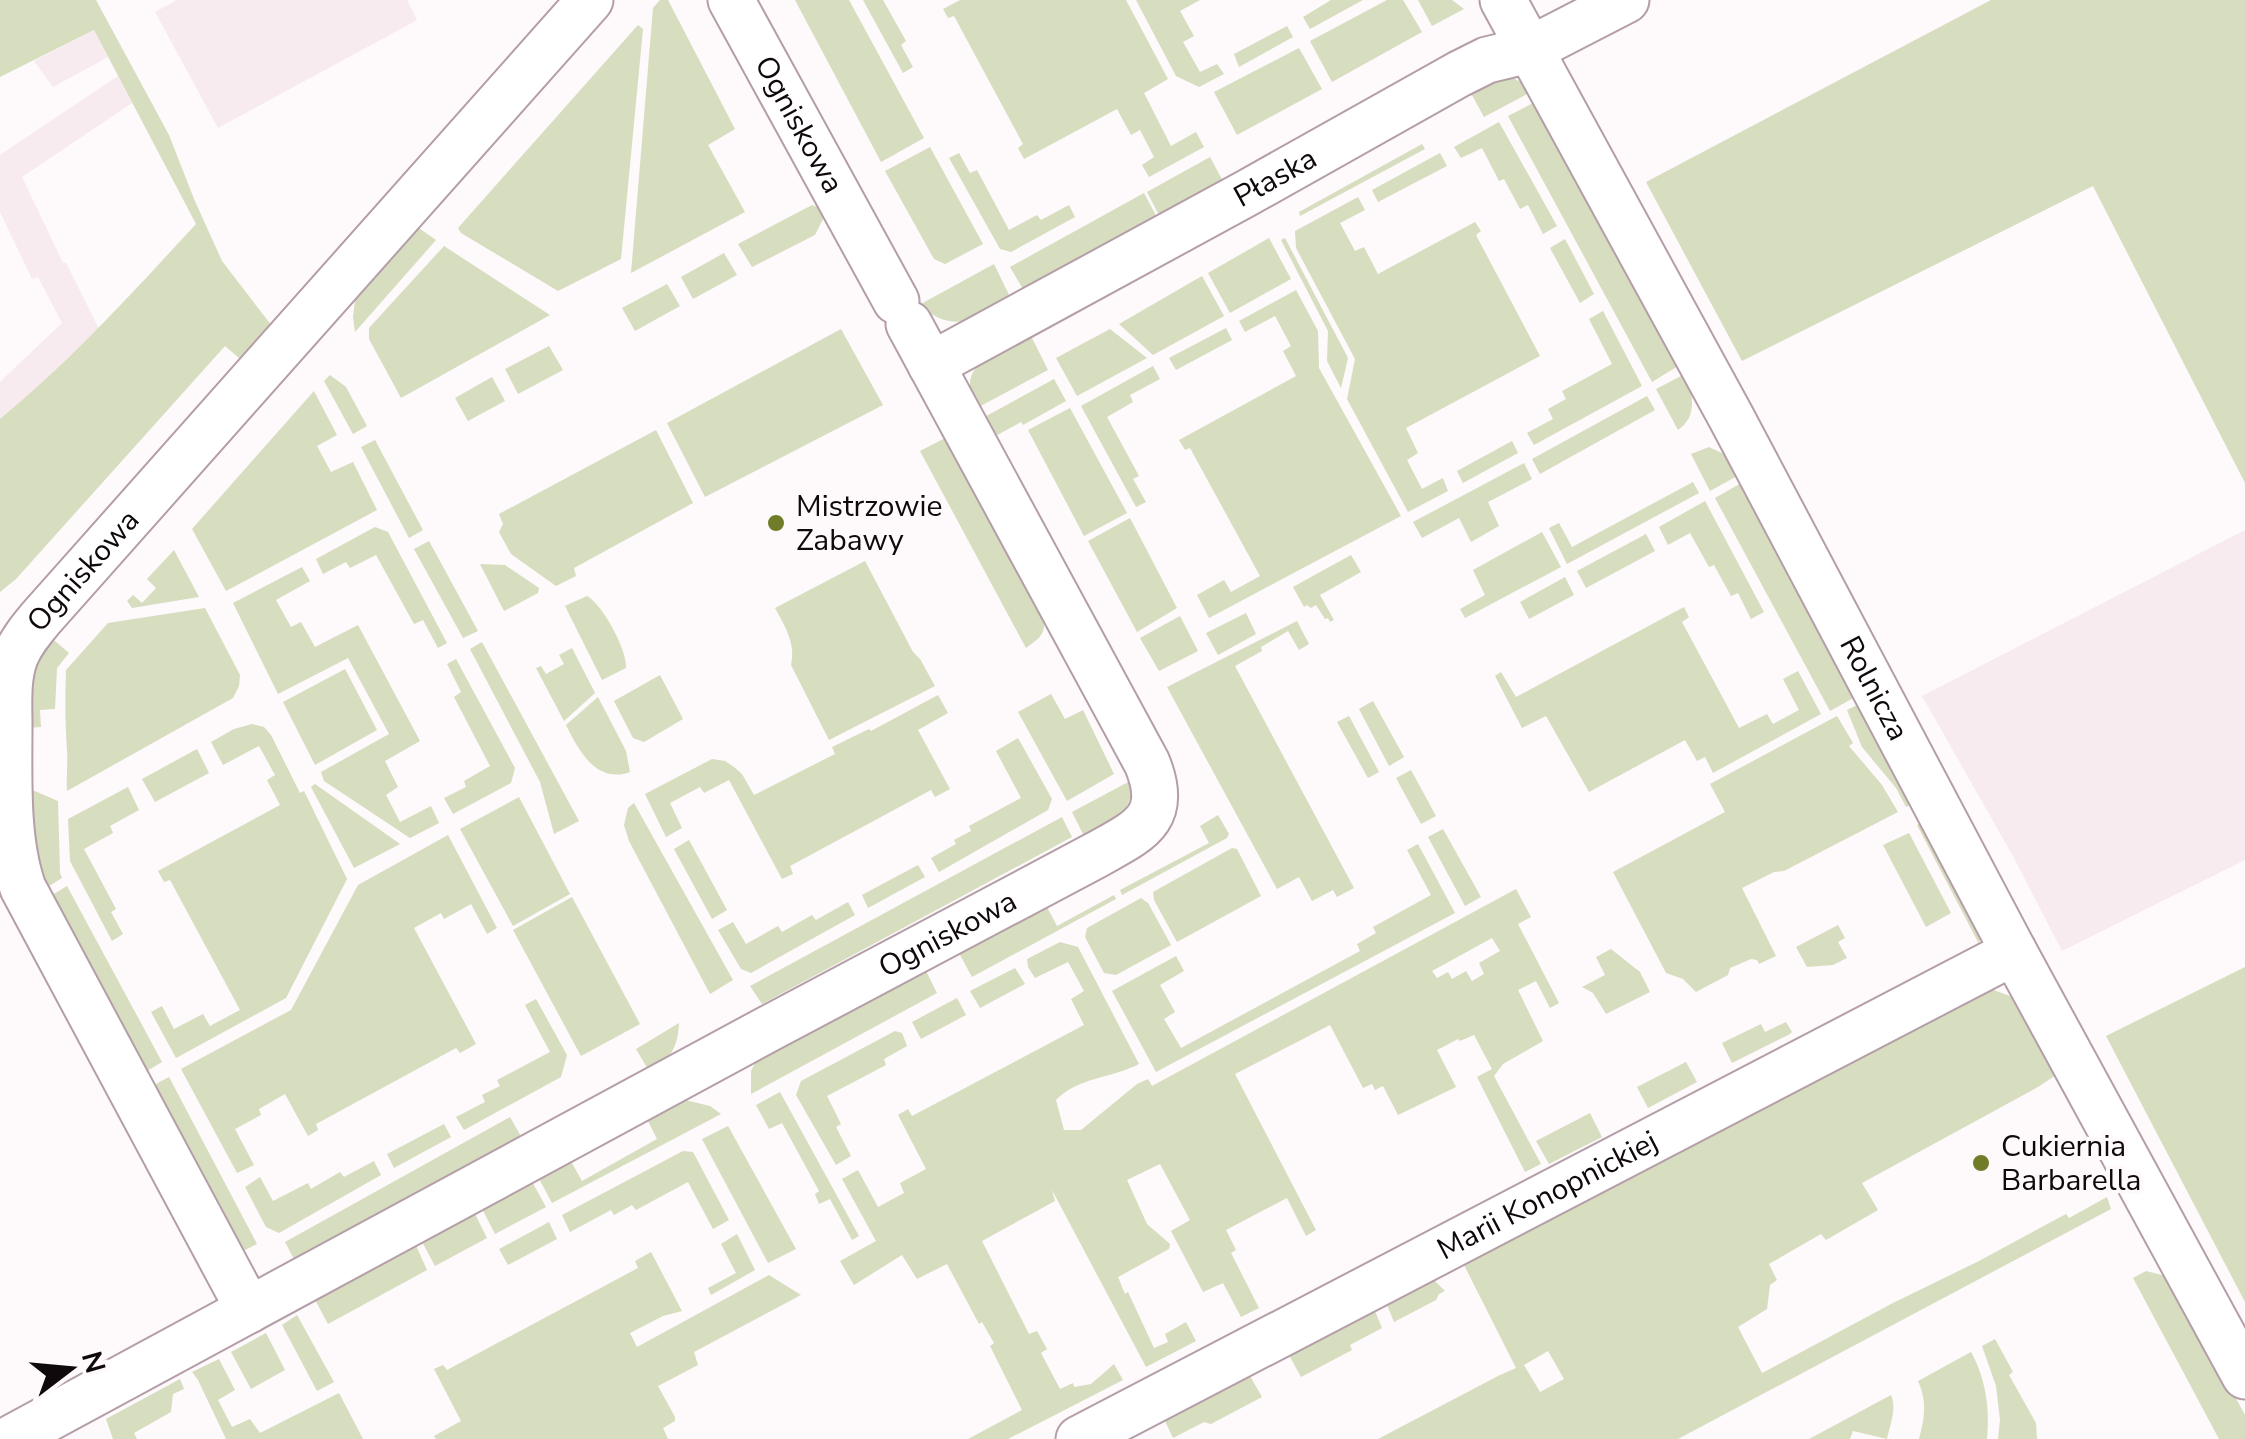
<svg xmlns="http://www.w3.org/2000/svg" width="2245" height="1439" font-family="'Nunito Sans',sans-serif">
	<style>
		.built { fill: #f7ebf0 }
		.green { fill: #d7ddbf; fill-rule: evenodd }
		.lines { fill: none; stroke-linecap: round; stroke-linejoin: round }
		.minor-casing { stroke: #b49ea7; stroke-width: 49 }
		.minor { stroke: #fff; stroke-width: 45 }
		.poi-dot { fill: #717c28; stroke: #fef9fb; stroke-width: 4 }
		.labels { text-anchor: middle; stroke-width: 8; stroke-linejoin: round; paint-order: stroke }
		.street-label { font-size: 30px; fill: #10090c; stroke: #fef9fb }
		.poi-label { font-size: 30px; fill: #10090c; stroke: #fef9fb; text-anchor: start }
	</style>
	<rect width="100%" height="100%" fill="#fef9fb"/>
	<g class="built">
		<path d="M 177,0 L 407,0 L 417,20 L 218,128 L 155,12 Z"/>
		<path d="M 94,30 L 108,57 L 53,87 L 34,61 Z"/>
		<path d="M 118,76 L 132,103 L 22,177 L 63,263 L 66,263 L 99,329 L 37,389 L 0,420 L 0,382 L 62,323 L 38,277 L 32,279 L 0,212 L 0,155 Z"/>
		<path d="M 2245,530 L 2245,860 L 2062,951 L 2014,858 L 1922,696 Z"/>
	</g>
	<g class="green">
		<path d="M 0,0 L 96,0 L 169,135 L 194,199 L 222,261 L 275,330 L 246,364 L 225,346 L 16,579 L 0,592 L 0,419 C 72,360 133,292 196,224 L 94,30 L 0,77 Z"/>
		<path d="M 660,0 L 668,0 L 735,129 L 708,145 L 745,212 L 631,273 L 653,8 Z"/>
		<path d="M 795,0 L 849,0 L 924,138 L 881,162 Z"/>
		<path d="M 863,0 L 883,0 L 906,41 L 901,45 L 913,67 L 903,73 Z"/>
		<path d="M 960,0 L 1126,0 L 1168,79 L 1144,93 L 1171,146 L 1196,132 L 1204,147 L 1149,177 L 1142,165 L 1154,157 L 1140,130 L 1131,135 L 1117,109 L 1024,159 L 1018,148 L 1023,144 L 954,16 L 948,18 L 943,9 Z"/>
		<path d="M 1136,0 L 1200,0 L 1180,11 L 1194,36 L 1183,42 L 1200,72 L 1217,64 L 1224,74 L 1199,87 L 1176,76 Z"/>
		<path d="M 1331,0 L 1363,0 L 1310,29 L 1303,17 Z"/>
		<path d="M 1387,0 L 1403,0 L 1422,32 L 1332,82 L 1310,41 Z"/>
		<path d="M 1418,0 L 1452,0 L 1464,9 L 1432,26 Z"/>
		<path d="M 1991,0 L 2245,0 L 2245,483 L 2093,186 L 1742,361 L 1646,182 Z"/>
		<path d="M 638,25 L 643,29 L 621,259 L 558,291 L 461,233 L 458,228 Z"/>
		<path d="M 1287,26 L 1293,37 L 1239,67 L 1234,54 Z"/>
		<path d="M 1299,48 L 1322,89 L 1237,135 L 1214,92 Z"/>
		<path d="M 1498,75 C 1513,77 1521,80 1531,92 L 1484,117 L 1467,86 Z"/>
		<path d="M 1537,101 L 1678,366 L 1652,382 L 1508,116 Z"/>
		<path d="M 1499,122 L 1557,226 L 1543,234 L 1528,205 L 1520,209 L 1504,179 L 1499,181 L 1482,148 L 1461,158 L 1454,147 Z"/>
		<path d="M 1422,144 L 1425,149 L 1300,216 L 1299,212 Z"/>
		<path d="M 930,147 L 983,244 L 945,264 L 934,259 L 885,171 Z"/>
		<path d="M 959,153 L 970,173 L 977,170 L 1009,230 L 1037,215 L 1041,220 L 1069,205 L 1075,217 L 1011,252 L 1000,249 L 949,158 Z"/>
		<path d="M 1440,153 L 1447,166 L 1378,202 L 1372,190 Z"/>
		<path d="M 1210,157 L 1225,185 L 1161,219 L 1147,192 Z"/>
		<path d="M 1144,193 L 1159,221 L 1026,294 L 1010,267 Z"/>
		<path d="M 1358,197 L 1365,210 L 1340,223 L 1355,251 L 1364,247 L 1378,274 L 1475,222 L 1481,231 L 1476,235 L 1540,356 L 1406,428 L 1418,453 L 1407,460 L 1422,489 L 1443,478 L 1448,491 L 1408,512 L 1347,399 L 1355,359 L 1296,248 L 1295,231 Z"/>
		<path d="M 812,205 L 827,211 L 815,235 L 752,267 L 738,244 Z"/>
		<path d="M 413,224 L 436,240 L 355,332 L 353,317 L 356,291 Z"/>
		<path d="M 1269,238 L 1291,279 L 1230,313 L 1208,273 Z"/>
		<path d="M 1285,238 L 1348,358 L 1341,388 L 1327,361 L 1328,331 L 1281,240 Z"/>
		<path d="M 1565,239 L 1594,294 L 1580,303 L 1550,248 Z"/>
		<path d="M 444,246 L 550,315 L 401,398 L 369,339 L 369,328 Z"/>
		<path d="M 724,253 L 737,275 L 693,299 L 681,277 Z"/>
		<path d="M 994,264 L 1012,301 C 977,319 954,335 919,305 Z"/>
		<path d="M 1202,276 L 1224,316 L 1153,355 L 1119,324 Z"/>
		<path d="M 667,284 L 680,306 L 635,331 L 622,308 Z"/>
		<path d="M 1296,290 L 1318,331 L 1319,368 L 1401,516 L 1209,618 L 1197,595 L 1224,580 L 1231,592 L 1260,576 L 1190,448 L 1185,450 L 1179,440 L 1296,376 L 1283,351 L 1291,346 L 1275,316 L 1245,332 L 1239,321 Z"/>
		<path d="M 1603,311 L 1642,386 L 1534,445 L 1527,433 L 1553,419 L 1548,409 L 1566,399 L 1562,391 L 1612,364 L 1589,319 Z"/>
		<path d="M 1226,328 L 1232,340 L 1176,370 L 1169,358 Z"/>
		<path d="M 841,329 L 883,405 L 705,497 L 667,423 Z"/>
		<path d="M 1110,329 L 1147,358 L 1077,396 L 1056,358 Z"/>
		<path d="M 1028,330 L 1048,370 L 975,409 C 972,399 968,388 971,377 C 978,356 1011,342 1028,330 Z"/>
		<path d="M 549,346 L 563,370 L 518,394 L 505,369 Z"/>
		<path d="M 1153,366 L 1160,379 L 1130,395 L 1133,402 L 1107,417 L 1139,476 L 1133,479 L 1146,502 L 1136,507 L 1081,406 Z"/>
		<path d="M 1685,374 C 1693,394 1698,416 1678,430 L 1656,389 Z"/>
		<path d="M 330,375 L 346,387 L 367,426 L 353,434 L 324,381 Z"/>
		<path d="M 492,377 L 505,401 L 468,421 L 455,398 Z"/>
		<path d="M 1054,379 L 1066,401 L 1023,425 L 1021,422 L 990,439 L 979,420 Z"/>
		<path d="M 314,391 L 337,435 L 317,446 L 331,472 L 353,462 L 377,510 L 226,591 L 192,529 Z"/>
		<path d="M 1647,396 L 1655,410 L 1540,474 L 1532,459 Z"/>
		<path d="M 1070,408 L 1127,513 L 1084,536 L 1028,430 Z"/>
		<path d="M 656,430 L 693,503 L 574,568 L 576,576 L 556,586 L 511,554 L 499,532 L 503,524 L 499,514 Z"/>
		<path d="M 949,436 L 1044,612 C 1046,634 1042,636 1026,648 L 920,451 Z"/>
		<path d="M 375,440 L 423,530 L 409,538 L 361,447 Z"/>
		<path d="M 1512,441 L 1518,453 L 1463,483 L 1457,471 Z"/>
		<path d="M 1709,447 L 1728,456 L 1739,475 L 1710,491 L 1691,454 Z"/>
		<path d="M 1524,463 L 1532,479 L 1488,502 L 1499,526 L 1471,542 L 1459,518 L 1422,538 L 1413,522 Z"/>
		<path d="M 1693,482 L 1699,493 L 1567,564 L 1549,528 L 1559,523 L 1572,547 Z"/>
		<path d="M 1743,482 L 1857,696 L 1830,711 L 1715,498 Z"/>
		<path d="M 1705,501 L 1764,612 L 1751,619 L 1738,593 L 1731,596 L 1714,565 L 1709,567 L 1690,533 L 1668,545 L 1659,527 Z"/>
		<path d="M 1130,518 L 1177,608 L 1137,632 L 1088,541 Z"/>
		<path d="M 375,527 L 388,532 L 447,643 L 438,648 L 423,620 L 414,624 L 376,555 L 350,568 L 346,562 L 323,574 L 316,559 Z"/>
		<path d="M 1542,532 L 1561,567 L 1465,618 L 1460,609 L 1485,595 L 1473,570 Z"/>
		<path d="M 1646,534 L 1655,551 L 1586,588 L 1577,571 Z"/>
		<path d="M 429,541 L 478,631 L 463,638 L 414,549 Z"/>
		<path d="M 174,550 L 199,597 L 132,608 L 127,601 L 133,595 L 142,603 L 156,588 L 147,579 Z"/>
		<path d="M 1351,555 L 1361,572 L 1320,595 L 1334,620 L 1330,622 L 1328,618 L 1325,619 L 1316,605 L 1311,608 L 1307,605 L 1304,607 L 1293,587 Z"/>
		<path d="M 865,561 L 913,652 L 920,659 L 935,686 L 829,740 L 791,665 C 796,644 785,626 775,608 Z"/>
		<path d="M 480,564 L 505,565 L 539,588 L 538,593 L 504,611 Z"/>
		<path d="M 302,567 L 310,581 L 276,600 L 291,627 L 301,622 L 315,647 L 358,625 L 420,741 L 385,761 L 398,787 L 386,795 L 400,822 L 431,806 L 439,823 L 410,838 L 324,781 L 321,772 L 389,734 L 348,658 L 278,694 L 233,603 Z"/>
		<path d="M 1565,577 L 1574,595 L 1529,619 L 1520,602 Z"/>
		<path d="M 587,596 C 603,605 627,650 626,668 L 602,680 L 565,606 Z"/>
		<path d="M 1684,607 L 1689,617 L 1682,622 L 1739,728 L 1767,714 L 1773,724 L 1799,710 L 1783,679 L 1798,671 L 1821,714 L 1713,773 L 1705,757 L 1697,761 L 1685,740 L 1589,792 L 1546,716 L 1522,728 L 1495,676 L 1501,672 L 1516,697 Z"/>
		<path d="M 205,608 L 240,675 L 239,686 L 233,698 L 67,791 C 66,777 68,764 67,750 C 65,723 65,697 66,670 L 108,623 Z"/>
		<path d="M 1246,613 L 1256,634 L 1218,655 L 1206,633 Z"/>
		<path d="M 1180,616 L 1198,651 L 1159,671 L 1140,638 Z"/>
		<path d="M 1297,621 L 1309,644 L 1299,650 L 1288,631 L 1261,647 L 1262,651 L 1235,666 L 1354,888 L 1337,897 L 1333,890 L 1312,901 L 1299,877 L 1277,889 L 1167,687 Z"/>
		<path d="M 48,635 L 69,653 L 57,668 L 55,709 L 40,710 L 41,727 L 26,728 L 32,658 Z"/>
		<path d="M 482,642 L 579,821 L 554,834 L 540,782 L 470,649 Z"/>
		<path d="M 572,648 L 595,693 L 564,721 L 536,668 L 541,666 L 546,674 L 564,664 L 559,655 Z"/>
		<path d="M 456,659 L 515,768 L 511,783 L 453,814 L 444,798 L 466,787 L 464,781 L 490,766 L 454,697 L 461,692 L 447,664 Z"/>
		<path d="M 345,669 L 377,730 L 315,765 L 283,702 Z"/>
		<path d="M 660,675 L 683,719 L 644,742 L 633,738 L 614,701 Z"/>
		<path d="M 1051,694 L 1065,719 L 1083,710 L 1114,774 L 1067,801 L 1018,712 Z"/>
		<path d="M 938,695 L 948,713 L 918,730 L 950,789 L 935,797 L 931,790 L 790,866 L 793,874 L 782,879 L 729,780 L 704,793 L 700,787 L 670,803 L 682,828 L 666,837 L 645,794 L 712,759 L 725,761 L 734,767 L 742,774 L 754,795 L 835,754 L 832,747 L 869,729 L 871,731 Z"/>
		<path d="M 598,697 L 626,751 L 630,772 C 596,784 579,751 566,725 Z"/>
		<path d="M 1373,701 L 1404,757 L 1389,766 L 1359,709 Z"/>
		<path d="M 1861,703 L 1915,802 L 1906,807 L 1896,788 L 1862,747 L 1847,710 Z"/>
		<path d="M 1349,716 L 1379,772 L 1368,778 L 1337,722 Z"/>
		<path d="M 1837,716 L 1853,743 L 1849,746 L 1882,785 L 1898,812 L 1784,871 L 1774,872 L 1742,888 L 1776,956 L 1759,964 L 1757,960 L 1751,959 L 1730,968 L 1728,975 L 1696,992 L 1683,979 L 1666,973 L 1613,872 L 1725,812 L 1710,784 Z"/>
		<path d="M 252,724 L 264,727 L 271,735 L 300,793 L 304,791 L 347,879 L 286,998 L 176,1058 L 151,1012 L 162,1006 L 174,1029 L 203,1014 L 210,1026 L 240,1010 L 170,880 L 164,882 L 158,871 L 280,805 L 267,780 L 275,775 L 259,746 L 223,765 L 211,742 L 234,729 Z"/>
		<path d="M 1018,738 L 1052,799 L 1048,810 L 939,872 L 931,858 L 956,844 L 954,840 L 971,831 L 969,826 L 1021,798 L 996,751 Z"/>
		<path d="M 197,749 L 209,773 L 155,802 L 142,779 Z"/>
		<path d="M 1411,770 L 1436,816 L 1421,824 L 1396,778 Z"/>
		<path d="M 1132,780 C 1132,815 1114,823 1086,840 L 1072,812 Z"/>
		<path d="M 315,784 L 400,844 L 354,868 L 311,787 Z"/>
		<path d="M 128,787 L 139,810 L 110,826 L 113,833 L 84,849 L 116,909 L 111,912 L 123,934 L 112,941 L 70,861 L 68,819 Z"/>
		<path d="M 28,788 L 58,801 L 60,873 L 62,878 L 43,890 L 34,870 Z"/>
		<path d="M 519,797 L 570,894 L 513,926 L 460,829 Z"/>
		<path d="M 634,803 L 733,980 L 710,994 L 629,841 L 624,825 L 628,808 Z"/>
		<path d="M 1218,815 L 1229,834 L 1227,838 L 1122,895 L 1120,890 L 1209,843 L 1200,826 Z"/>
		<path d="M 1062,817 L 1072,837 L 762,1004 L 750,986 Z"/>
		<path d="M 1925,820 L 1981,932 L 1979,944 L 1917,825 Z"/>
		<path d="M 1443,829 L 1481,897 L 1465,906 L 1428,837 Z"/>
		<path d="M 1909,833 L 1951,913 L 1926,927 L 1883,845 Z"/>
		<path d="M 448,835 L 497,928 L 487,934 L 471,904 L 444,919 L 441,913 L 414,928 L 476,1044 L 460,1053 L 456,1048 L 316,1124 L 318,1130 L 308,1136 L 285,1094 L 259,1109 L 261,1115 L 235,1129 L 254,1165 L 237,1173 L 181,1069 L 291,1010 L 358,885 Z"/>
		<path d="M 689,840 L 727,910 L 712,919 L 674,849 Z"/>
		<path d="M 1418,844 L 1455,913 L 1156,1072 L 1112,991 L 1176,956 L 1184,971 L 1160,985 L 1175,1012 L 1164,1019 L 1181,1048 L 1360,951 L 1357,944 L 1376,933 L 1373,927 L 1431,895 L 1407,850 Z"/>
		<path d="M 1232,848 L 1237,849 L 1261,896 L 1177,942 L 1154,900 L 1153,892 Z"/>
		<path d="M 918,865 L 925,877 L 868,908 L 862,895 Z"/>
		<path d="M 67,886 L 162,1062 L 142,1074 L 47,898 Z"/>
		<path d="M 1516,889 L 1531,917 L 1518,924 L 1559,1003 L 1550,1008 L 1536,981 L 1518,990 L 1543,1041 L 1503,1064 L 1494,1076 L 1541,1164 L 1525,1172 L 1477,1077 L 1492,1069 L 1474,1035 L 1460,1041 L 1458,1039 L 1437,1050 L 1456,1087 L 1398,1115 L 1383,1086 L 1375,1090 L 1372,1084 L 1363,1088 L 1330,1025 L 1235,1074 L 1316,1230 L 1306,1236 L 1287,1198 L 1226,1230 L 1236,1250 L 1231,1253 L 1259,1308 L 1241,1317 L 1223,1283 L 1203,1292 L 1171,1231 L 1190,1220 L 1160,1164 L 1127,1180 L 1147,1224 L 1170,1244 L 1169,1249 L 1118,1277 L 1125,1294 L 1128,1292 L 1154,1348 L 1168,1342 L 1165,1334 L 1186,1322 L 1196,1341 L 1146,1367 L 1052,1190 L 1055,1201 L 982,1241 L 1029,1334 L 1037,1331 L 1047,1349 L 1041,1353 L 1060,1389 L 1073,1383 L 1074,1387 L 1091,1384 L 1114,1364 L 1123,1380 L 1008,1439 L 968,1439 L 1022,1410 L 990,1346 L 994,1343 L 982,1322 L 979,1324 L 947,1264 L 917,1279 L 902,1255 L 854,1285 L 840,1261 L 876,1241 L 842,1179 L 858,1170 L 878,1207 L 904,1193 L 900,1183 L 926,1169 L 898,1115 L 908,1109 L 912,1116 L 1084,1025 L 1071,999 L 1084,991 L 1068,962 L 1035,978 L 1028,967 L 1027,959 L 1060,942 L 1078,947 L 1139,1064 C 1113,1078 1078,1077 1056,1100 L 1064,1130 L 1081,1130 L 1137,1084 L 1148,1079 L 1152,1086 ZM 1492,938 L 1500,951 L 1479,963 L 1484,974 L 1472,981 L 1466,971 L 1452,979 L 1448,972 L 1437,978 L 1432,971 Z"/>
		<path d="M 1114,895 L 1116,899 L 972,977 L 959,953 L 1047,907 L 1057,926 Z"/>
		<path d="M 572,897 L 640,1024 L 581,1056 L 513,930 Z"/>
		<path d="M 1141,898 L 1148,903 L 1171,945 L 1116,975 L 1104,973 L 1085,937 L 1087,928 Z"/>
		<path d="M 848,902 L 855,915 L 751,973 L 741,969 L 718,930 L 733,922 L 746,944 L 778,926 L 782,932 L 812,915 L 816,920 Z"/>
		<path d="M 1838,925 L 1845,938 L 1838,942 L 1847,958 L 1833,965 L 1807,967 L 1796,947 Z"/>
		<path d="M 1611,949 L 1640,972 L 1650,992 L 1606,1014 L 1593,993 L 1582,987 L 1605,975 L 1596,957 Z"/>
		<path d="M 2245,967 L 2245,1302 L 2106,1036 Z"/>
		<path d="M 1015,968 L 1025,984 L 980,1008 L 970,991 Z"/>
		<path d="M 926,971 L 937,993 L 751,1094 L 751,1071 L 761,1051 Z"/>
		<path d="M 1988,988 L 2010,996 L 2026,1010 L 2059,1073 L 2038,1087 L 1862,1183 L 1878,1210 L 1826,1240 L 1821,1234 L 1769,1264 L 1777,1280 L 1770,1285 L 1767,1309 L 1738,1327 L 1762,1373 L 1893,1303 L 1979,1261 L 2066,1214 L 2069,1218 L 2107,1197 L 2111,1209 L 1678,1439 L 1378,1439 L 1498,1376 L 1516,1368 L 1461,1259 ZM 1548,1351 L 1564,1379 L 1540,1392 L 1524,1365 Z"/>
		<path d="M 957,998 L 966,1015 L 921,1039 L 912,1022 Z"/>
		<path d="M 536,999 L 567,1055 L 561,1077 L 464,1130 L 456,1117 L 485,1102 L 482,1095 L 500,1086 L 497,1080 L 550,1052 L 525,1005 Z"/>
		<path d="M 1786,1022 L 1792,1032 L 1790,1034 L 1732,1063 L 1722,1043 L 1761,1024 L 1765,1032 Z"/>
		<path d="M 679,1023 C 678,1047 670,1061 649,1071 L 636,1049 Z"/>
		<path d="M 895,1031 L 902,1033 L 907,1046 L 884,1059 L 886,1065 L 827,1096 L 841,1124 L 836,1127 L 851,1156 L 836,1165 L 796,1095 L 801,1081 Z"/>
		<path d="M 1686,1062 L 1697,1082 L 1648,1108 L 1637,1087 Z"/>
		<path d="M 169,1077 L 257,1244 L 241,1252 L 150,1087 Z"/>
		<path d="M 780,1092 L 859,1236 L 852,1240 L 830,1199 L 819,1204 L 815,1194 L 819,1191 L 782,1123 L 769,1129 L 756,1105 Z"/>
		<path d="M 681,1099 L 710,1106 L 721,1114 L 552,1203 L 536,1173 L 568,1156 L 582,1181 L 657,1139 L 644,1113 Z"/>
		<path d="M 1590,1113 L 1602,1137 L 1549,1164 L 1536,1141 Z"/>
		<path d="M 510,1117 L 523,1140 L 297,1265 L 285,1242 Z"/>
		<path d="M 444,1124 L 451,1137 L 394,1168 L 387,1154 Z"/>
		<path d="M 728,1126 L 796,1249 L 768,1263 L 702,1139 Z"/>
		<path d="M 683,1151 L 693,1152 L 729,1220 L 713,1229 L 688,1182 L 636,1210 L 632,1205 L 614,1215 L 611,1210 L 570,1232 L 562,1215 Z"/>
		<path d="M 374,1161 L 381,1175 L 279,1233 L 266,1227 L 245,1187 L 260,1177 L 273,1201 L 308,1183 L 311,1189 L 340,1172 L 344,1177 Z"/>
		<path d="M 530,1178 L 546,1207 L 495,1234 L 479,1203 Z"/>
		<path d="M 472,1208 L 487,1238 L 435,1266 L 419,1236 Z"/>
		<path d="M 549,1222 L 557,1239 L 508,1265 L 499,1249 Z"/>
		<path d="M 737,1234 L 755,1270 L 711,1295 L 708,1288 L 736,1273 L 721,1244 Z"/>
		<path d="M 413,1239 L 427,1270 L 328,1324 L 312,1294 Z"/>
		<path d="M 651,1252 L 682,1311 L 663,1316 L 630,1333 L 637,1347 L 769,1275 L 801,1295 L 694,1352 L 698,1365 L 658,1386 L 675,1417 L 675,1421 L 663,1428 L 668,1439 L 436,1439 L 434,1436 L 461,1421 L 434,1369 L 443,1365 L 447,1370 L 638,1268 L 635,1261 Z"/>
		<path d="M 2146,1271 L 2170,1277 L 2245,1415 L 2245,1439 L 2219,1439 L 2133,1278 Z"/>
		<path d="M 1434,1280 L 1445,1291 L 1439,1294 L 1436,1300 L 1394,1322 L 1387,1305 Z"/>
		<path d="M 1375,1311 L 1382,1328 L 1350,1345 L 1352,1350 L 1301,1377 L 1289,1355 Z"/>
		<path d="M 297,1315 L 334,1382 L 317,1391 L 282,1325 Z"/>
		<path d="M 266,1333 L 285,1370 L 251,1389 L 231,1352 Z"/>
		<path d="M 1995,1339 L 2013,1372 L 2009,1375 L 2036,1423 L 2037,1439 L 1998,1439 L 2000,1420 L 1996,1386 L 1982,1346 Z"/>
		<path d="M 1971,1352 C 1986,1379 1990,1409 1987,1439 L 1919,1439 C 1925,1418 1927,1401 1918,1381 Z"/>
		<path d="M 219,1359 L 235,1390 L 218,1400 L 232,1427 L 250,1419 L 260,1433 L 339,1393 L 363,1439 L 226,1439 L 198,1380 L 192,1372 Z"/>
		<path d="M 1250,1376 L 1262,1397 L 1211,1424 L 1204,1422 L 1173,1438 L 1165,1421 Z"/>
		<path d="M 180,1379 L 184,1389 L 173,1394 L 171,1412 L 134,1433 L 137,1439 L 113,1439 L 106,1419 Z"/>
		<path d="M 1891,1395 C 1897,1409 1890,1425 1887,1439 L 1853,1431 L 1850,1439 L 1809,1439 Z"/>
	</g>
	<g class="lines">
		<defs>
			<g id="minor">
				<path id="s1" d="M 731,0 L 896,301"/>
				<path id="s2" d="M 1503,0 L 1731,417 L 2014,952 L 2245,1376"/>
				<path id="s3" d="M 931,365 L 1247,193 L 1459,74 L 1487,60 L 1529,50 L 1626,0"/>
				<path id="s4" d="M 249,1310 L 23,888 C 6,840 9,777 9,726 C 9,703 7,679 15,657 C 21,642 31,630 41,618 L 590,0"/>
				<path id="s5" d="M 10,1439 L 768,1029 L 1096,855 C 1139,831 1170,819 1147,763 L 909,324"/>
				<path id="s6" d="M 1079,1439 L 2014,952"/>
			</g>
		</defs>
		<use href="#minor" class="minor-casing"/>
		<use href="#minor" class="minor"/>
	</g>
	<g class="poi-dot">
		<circle cx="776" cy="523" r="10"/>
		<circle cx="1981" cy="1163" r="10"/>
	</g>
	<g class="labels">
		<g class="street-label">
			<text dy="10" stroke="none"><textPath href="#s1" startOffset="142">Ogniskowa</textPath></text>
			<text dy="10" stroke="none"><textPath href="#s3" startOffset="392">Płaska</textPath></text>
			<text dy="10" stroke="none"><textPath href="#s4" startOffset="822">Ogniskowa</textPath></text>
			<text dy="10" stroke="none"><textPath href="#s2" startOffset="782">Rolnicza</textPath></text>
			<text dy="10" stroke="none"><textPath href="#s5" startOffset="1065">Ogniskowa</textPath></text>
			<text dy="10" stroke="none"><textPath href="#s6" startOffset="528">Marii Konopnickiej</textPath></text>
		</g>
		<g class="poi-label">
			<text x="796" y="516">Mistrzowie<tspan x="796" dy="34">Zabawy</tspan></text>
			<text x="2001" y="1156">Cukiernia<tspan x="2001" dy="34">Barbarella</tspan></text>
		</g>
	</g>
	<g transform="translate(70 1369) rotate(74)" stroke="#fef9fb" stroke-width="8" paint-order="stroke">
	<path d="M0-8L18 38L0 25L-18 38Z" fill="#10090c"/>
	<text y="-15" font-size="28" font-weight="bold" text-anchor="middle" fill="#10090c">N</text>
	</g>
</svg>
